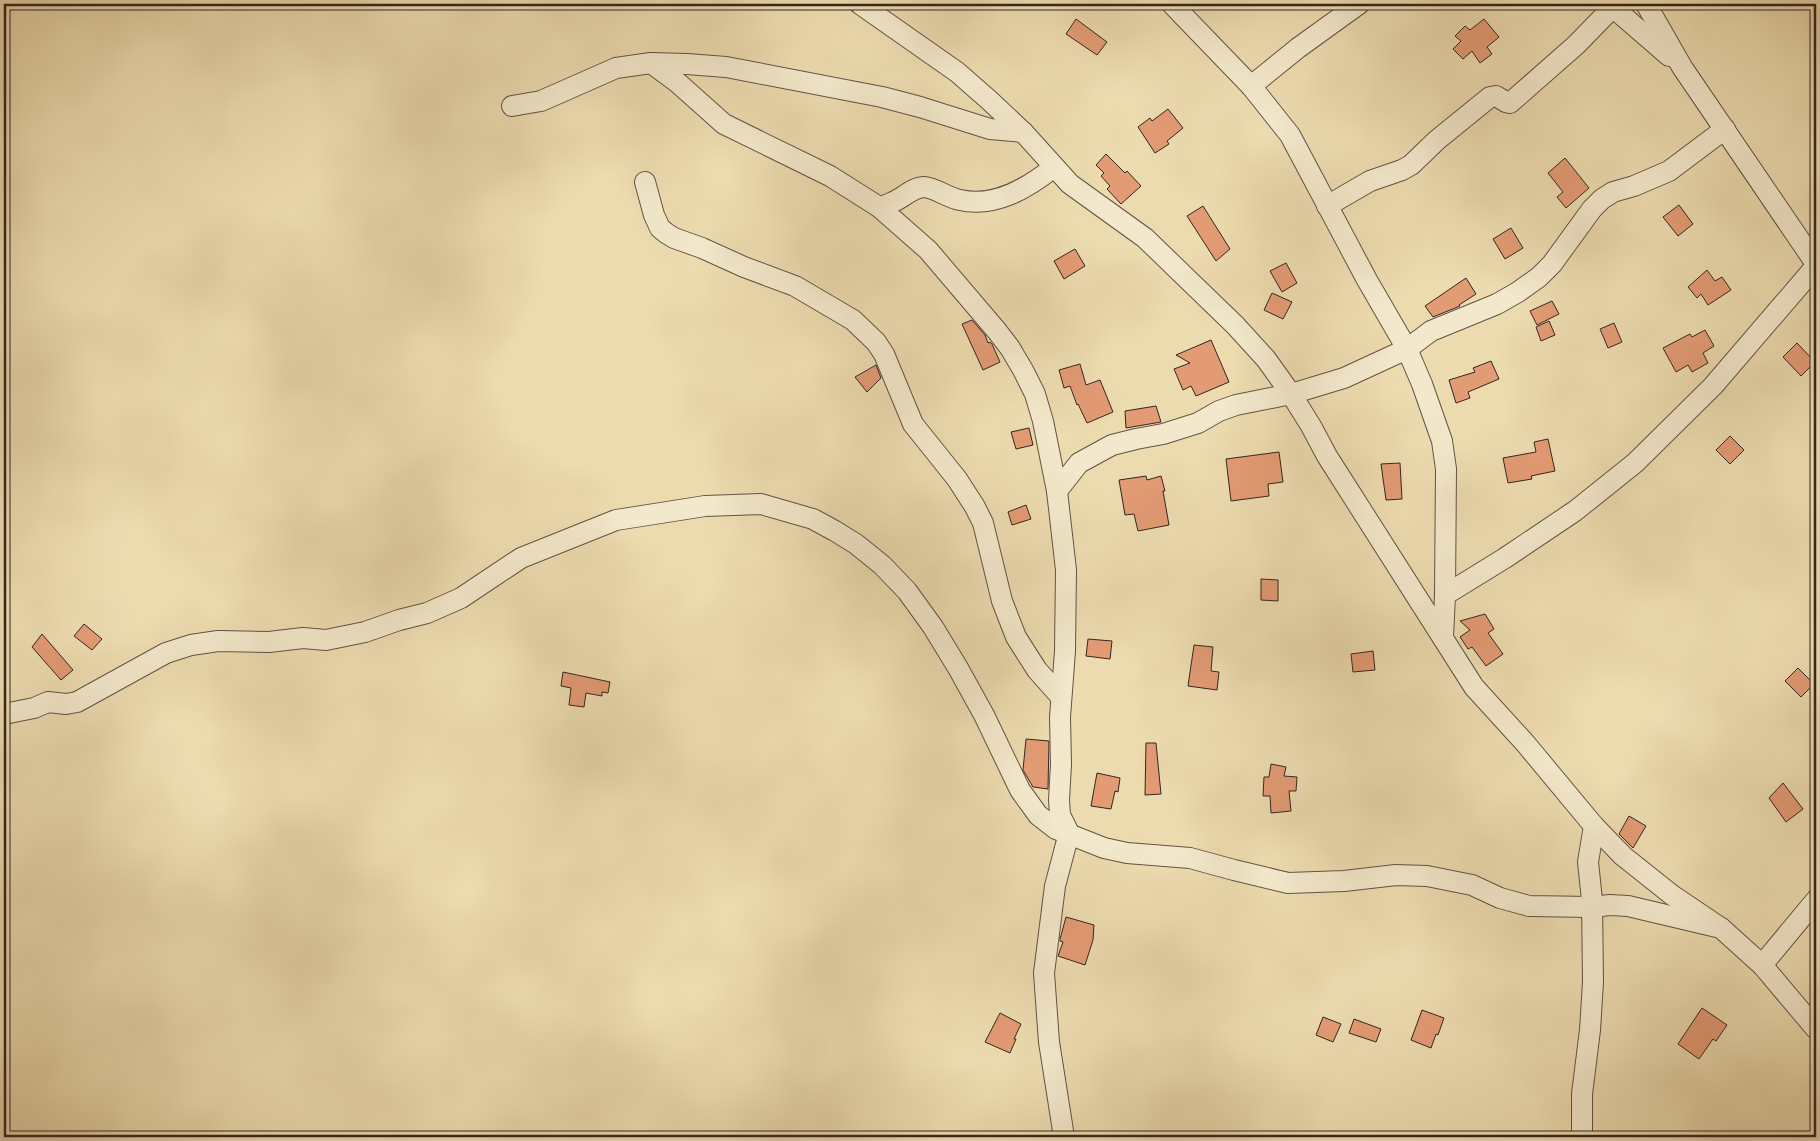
<svg xmlns="http://www.w3.org/2000/svg" width="1820" height="1141" font-family="'Libre Caslon Text',serif">
	<style>
		.building { fill: #e39b74; stroke: #332621 }
		.lines { fill: none; stroke-linecap: round; stroke-linejoin: round }
		.minor-casing { stroke: #615344; stroke-width: 22 }
		.minor { stroke: #f3e8cb; stroke-width: 20 }
	</style>
	<rect width="100%" height="100%" fill="#ecdbaf"/>
	<filter id="stains"><feTurbulence type="fractalNoise" baseFrequency=".004" numOctaves="4"/><feColorMatrix values="0 0 0 0 .2 0 0 0 0 .09 0 0 0 0 .02 0 0 0 .5 -.17"/></filter>
	<radialGradient id="worn" r=".72"><stop offset=".6" stop-color="#630" stop-opacity="0"/><stop offset="1" stop-color="#630" stop-opacity=".3"/></radialGradient>
	<g class="building">
		<path d="M 1076,19 L 1107,42 L 1097,55 L 1066,34 Z"/>
		<path d="M 1484,19 L 1499,37 L 1487,47 L 1492,54 L 1480,63 L 1472,51 L 1463,59 L 1453,49 L 1461,41 L 1455,36 L 1465,26 L 1470,30 Z"/>
		<path d="M 1168,109 L 1183,128 L 1167,141 L 1169,144 L 1155,153 L 1138,127 L 1150,118 L 1152,121 Z"/>
		<path d="M 1106,154 L 1125,173 L 1127,171 L 1141,186 L 1121,204 L 1107,189 L 1110,186 L 1101,176 L 1104,173 L 1096,165 Z"/>
		<path d="M 1565,158 L 1589,188 L 1566,208 L 1557,197 L 1563,192 L 1548,173 Z"/>
		<path d="M 1679,205 L 1693,224 L 1678,236 L 1663,217 Z"/>
		<path d="M 1203,206 L 1230,249 L 1216,261 L 1187,216 Z"/>
		<path d="M 1511,228 L 1523,248 L 1505,259 L 1493,239 Z"/>
		<path d="M 1075,249 L 1085,266 L 1064,279 L 1054,261 Z"/>
		<path d="M 1286,263 L 1297,283 L 1282,292 L 1270,271 Z"/>
		<path d="M 1707,270 L 1715,281 L 1722,277 L 1731,290 L 1708,305 L 1701,294 L 1697,298 L 1688,287 Z"/>
		<path d="M 1466,278 L 1476,294 L 1459,305 L 1460,306 L 1433,317 L 1425,306 Z"/>
		<path d="M 1272,293 L 1292,302 L 1283,319 L 1264,310 Z"/>
		<path d="M 1552,301 L 1559,314 L 1537,325 L 1530,311 Z"/>
		<path d="M 972,320 L 985,335 L 988,343 L 990,342 L 992,344 L 1000,362 L 983,370 L 962,324 Z"/>
		<path d="M 1549,321 L 1555,335 L 1541,341 L 1536,327 Z"/>
		<path d="M 1614,323 L 1622,342 L 1608,348 L 1600,329 Z"/>
		<path d="M 1705,330 L 1714,346 L 1703,353 L 1708,363 L 1692,372 L 1688,365 L 1676,372 L 1663,348 L 1690,334 L 1692,337 Z"/>
		<path d="M 1211,340 L 1229,382 L 1196,396 L 1191,386 L 1183,390 L 1174,369 L 1190,363 L 1176,355 Z"/>
		<path d="M 1797,343 L 1815,362 L 1801,376 L 1783,357 Z"/>
		<path d="M 1491,361 L 1499,379 L 1468,392 L 1470,398 L 1456,403 L 1449,380 L 1475,372 L 1473,368 Z"/>
		<path d="M 1080,364 L 1086,385 L 1100,380 L 1113,412 L 1087,423 L 1078,404 L 1077,405 L 1070,386 L 1064,388 L 1059,370 Z"/>
		<path d="M 876,365 L 881,378 L 867,392 L 855,377 Z"/>
		<path d="M 1156,406 L 1161,422 L 1126,428 L 1125,411 Z"/>
		<path d="M 1029,428 L 1033,445 L 1016,449 L 1011,432 Z"/>
		<path d="M 1730,436 L 1744,450 L 1730,464 L 1716,450 Z"/>
		<path d="M 1548,439 L 1555,471 L 1531,476 L 1532,479 L 1508,483 L 1503,458 L 1536,452 L 1534,442 Z"/>
		<path d="M 1279,452 L 1283,482 L 1268,484 L 1269,496 L 1231,501 L 1226,459 Z"/>
		<path d="M 1400,463 L 1402,499 L 1386,500 L 1381,464 Z"/>
		<path d="M 1146,476 L 1147,480 L 1161,476 L 1165,491 L 1163,491 L 1169,525 L 1138,531 L 1134,514 L 1125,515 L 1119,480 Z"/>
		<path d="M 1026,505 L 1031,519 L 1012,525 L 1008,512 Z"/>
		<path d="M 1261,579 L 1278,580 L 1278,601 L 1261,600 Z"/>
		<path d="M 1485,614 L 1494,629 L 1488,633 L 1503,654 L 1486,666 L 1472,647 L 1468,649 L 1460,637 L 1470,630 L 1460,621 Z"/>
		<path d="M 84,624 L 102,639 L 92,650 L 74,636 Z"/>
		<path d="M 42,634 L 73,670 L 61,680 L 32,647 Z"/>
		<path d="M 1088,639 L 1112,641 L 1110,659 L 1086,656 Z"/>
		<path d="M 1194,645 L 1213,647 L 1211,671 L 1219,672 L 1217,690 L 1188,686 Z"/>
		<path d="M 1373,651 L 1375,670 L 1353,672 L 1351,654 Z"/>
		<path d="M 1798,668 L 1814,684 L 1801,697 L 1785,681 Z"/>
		<path d="M 563,672 L 610,682 L 608,693 L 602,692 L 602,696 L 586,693 L 584,707 L 569,705 L 571,688 L 561,686 Z"/>
		<path d="M 1026,739 L 1049,741 L 1048,789 L 1033,787 L 1023,770 Z"/>
		<path d="M 1146,743 L 1156,743 L 1161,794 L 1145,795 Z"/>
		<path d="M 1271,764 L 1286,767 L 1284,776 L 1297,777 L 1296,791 L 1289,791 L 1291,811 L 1271,813 L 1270,796 L 1263,796 L 1264,777 L 1269,777 Z"/>
		<path d="M 1097,773 L 1120,778 L 1118,792 L 1115,791 L 1111,809 L 1091,806 Z"/>
		<path d="M 1783,783 L 1803,809 L 1786,822 L 1769,798 Z"/>
		<path d="M 1629,816 L 1646,826 L 1633,848 L 1619,834 Z"/>
		<path d="M 1066,917 L 1094,925 L 1093,940 L 1085,965 L 1058,956 L 1063,942 L 1060,941 L 1060,939 Z"/>
		<path d="M 1702,1008 L 1727,1025 L 1716,1041 L 1713,1039 L 1699,1059 L 1678,1044 Z"/>
		<path d="M 1422,1010 L 1444,1018 L 1438,1035 L 1436,1034 L 1431,1048 L 1411,1040 Z"/>
		<path d="M 1000,1013 L 1021,1024 L 1014,1039 L 1016,1039 L 1010,1053 L 985,1042 Z"/>
		<path d="M 1323,1017 L 1341,1024 L 1333,1042 L 1316,1035 Z"/>
		<path d="M 1354,1019 L 1381,1029 L 1376,1042 L 1349,1033 Z"/>
	</g>
	<g class="lines">
		<defs>
			<g id="minor">
				<path d="M 860,4 L 957,72 L 989,100 L 1023,132 L 1070,184 L 1145,238 L 1235,325 L 1266,359 L 1291,394 L 1311,426 L 1327,456 L 1474,687 L 1525,743 L 1594,826 L 1623,856 L 1672,895 L 1721,928 L 1762,965 L 1816,1029"/>
				<path d="M 1172,4 L 1251,86 L 1290,135 L 1367,280 L 1407,349 L 1422,384 L 1442,441 L 1446,469 L 1445,595 L 1443,637"/>
				<path d="M 1609,4 L 1669,56"/>
				<path d="M 1646,4 L 1682,67 L 1816,264"/>
				<path d="M 651,63 L 678,83 L 724,124 L 830,176 L 879,207 L 928,250 L 997,331 L 1010,348 L 1023,370 L 1035,394 L 1043,421 L 1057,491 L 1066,570 L 1065,651 L 1060,717 L 1061,764 L 1059,800 L 1060,815 L 1069,833 L 1055,886 L 1044,973 L 1049,1042 L 1064,1137"/>
				<path d="M 1251,86 L 1298,48 L 1359,4"/>
				<path d="M 512,106 L 541,101 L 616,68 L 651,63 L 687,64 L 726,67 L 882,97 L 920,107 L 990,129 L 1023,132"/>
				<path d="M 645,182 L 654,215 L 660,228 L 666,233 L 674,238 L 702,248 L 744,267 L 795,286 L 853,320 L 876,342 L 884,354 L 913,424 L 957,479 L 975,507 L 983,523 L 1002,601 L 1016,637 L 1037,670 L 1061,697"/>
				<path d="M 1327,206 L 1370,181 L 1402,170 L 1411,165 L 1437,140 L 1490,97 L 1496,96 L 1506,102 L 1510,103 L 1576,45 L 1613,7"/>
				<path d="M 879,207 C 884,206 889,204 893,202 C 903,198 913,187 924,187 C 936,188 948,198 960,200 C 995,208 1028,188 1054,167"/>
				<path d="M 1057,491 L 1079,463 L 1112,445 L 1136,439 L 1163,434 L 1198,423 L 1219,411 L 1236,405 L 1291,394 L 1344,378 L 1407,349 L 1431,331 L 1497,304 L 1518,292 L 1539,277 L 1552,264 L 1592,209 L 1602,199 L 1613,192 L 1634,186 L 1669,171 L 1725,129"/>
				<path d="M 1445,595 L 1505,558 L 1575,511 L 1635,463 L 1713,386 L 1816,266"/>
				<path d="M 4,714 L 34,708 L 48,702 L 66,704 L 77,702 L 166,653 L 191,645 L 218,641 L 269,642 L 303,638 L 326,640 L 365,632 L 399,620 L 427,613 L 461,598 L 521,558 L 616,520 L 705,506 L 761,504 L 813,519 L 835,531 L 856,544 L 882,565 L 907,591 L 933,627 L 958,668 L 984,715 L 1020,790 L 1038,815 L 1056,829 L 1104,848 L 1127,853 L 1190,858 L 1234,870 L 1288,883 L 1344,881 L 1396,875 L 1427,876 L 1472,885 L 1500,898 L 1529,906 L 1592,907 L 1610,905 L 1628,906 L 1721,928"/>
				<path d="M 1762,965 L 1816,900"/>
				<path d="M 1582,1137 L 1582,1094 L 1590,1030 L 1593,982 L 1592,900 L 1588,862 L 1594,826"/>
			</g>
		</defs>
		<use href="#minor" class="minor-casing"/>
		<use href="#minor" class="minor"/>
	</g>
	<rect width="1820" height="1141" fill="none" stroke="#ecdbaf" stroke-width="20"/>
	<rect x="5" y="5" width="1810" height="1131" fill="none" stroke="#332621" stroke-width="2.5"/>
	<rect x="10" y="10" width="1800" height="1121" fill="none" stroke="#332621"/>
	<rect width="100%" height="100%" filter="url(#stains)"/>
	<rect width="100%" height="100%" fill="url(#worn)"/>
</svg>
